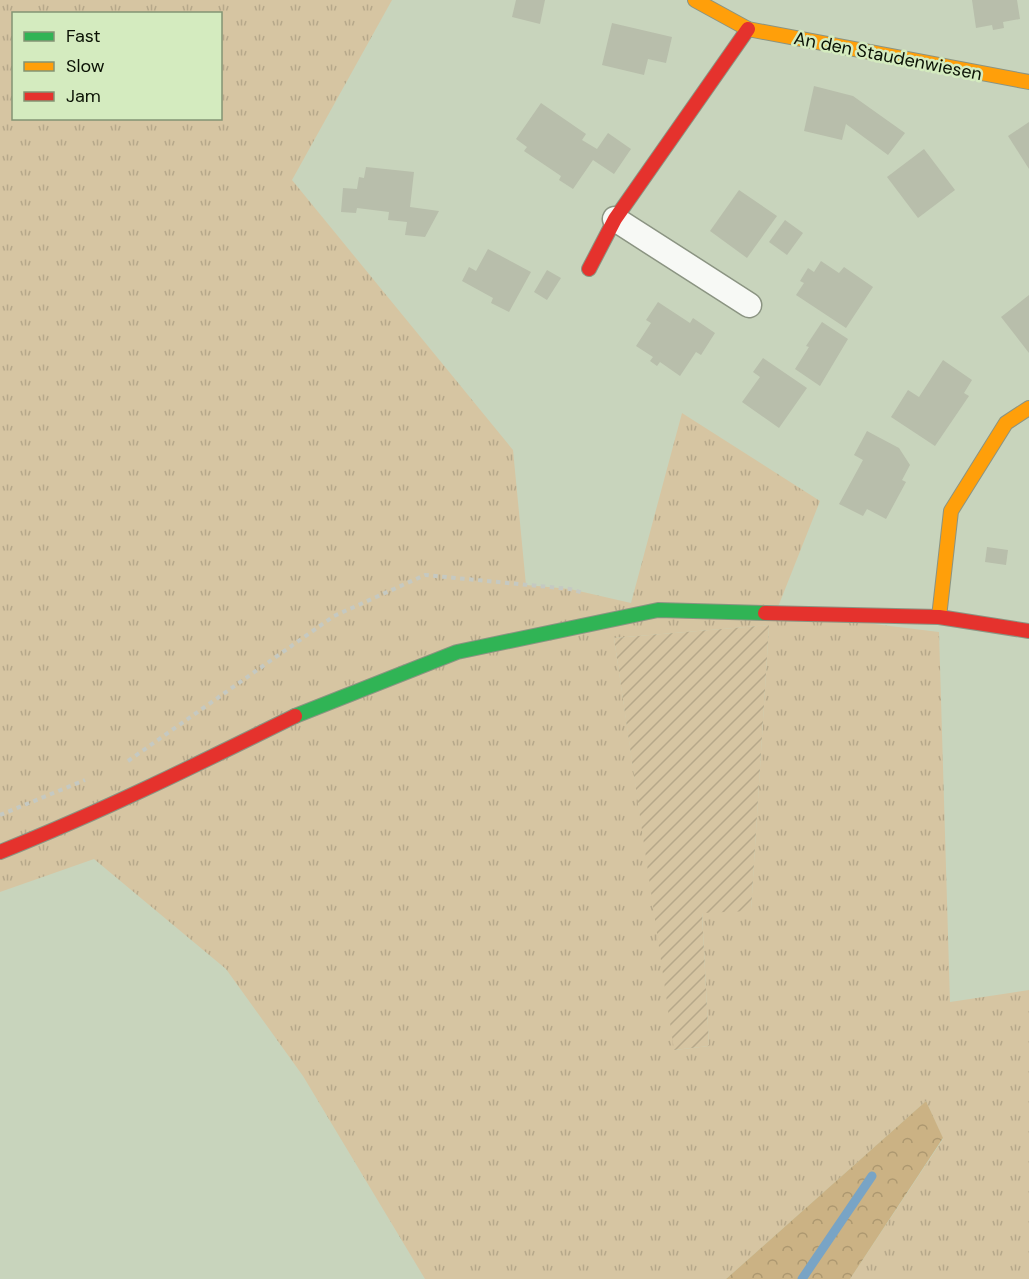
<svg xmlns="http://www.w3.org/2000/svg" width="1029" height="1279" font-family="'DM Sans',sans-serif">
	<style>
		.grass { fill: url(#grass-tufts); fill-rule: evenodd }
		.forest { fill: url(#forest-crowns) }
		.garden { fill: url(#garden-furrows) }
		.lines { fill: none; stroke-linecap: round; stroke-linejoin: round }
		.stream { stroke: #79a4c5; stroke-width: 9 }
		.building { fill: #b8beab }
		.street-casing { stroke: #8b9482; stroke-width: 27 }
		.fast-casing { stroke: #8b9482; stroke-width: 16 }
		.slow-casing { stroke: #8b9482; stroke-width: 16 }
		.jam-casing { stroke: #8b9482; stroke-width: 16 }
		.path { stroke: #c5c9c2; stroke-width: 4; stroke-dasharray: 4.5 4.5; stroke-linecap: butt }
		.street { stroke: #f7f9f5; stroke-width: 24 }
		.fast { stroke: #30b455; stroke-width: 14 }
		.slow { stroke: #ff9f0a; stroke-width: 14 }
		.jam { stroke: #e5322d; stroke-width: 14 }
		.labels { text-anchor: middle; stroke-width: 5; stroke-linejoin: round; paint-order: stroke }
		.street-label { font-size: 18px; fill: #0a1104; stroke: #d4ebbf }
	</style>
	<defs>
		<pattern id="grass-tufts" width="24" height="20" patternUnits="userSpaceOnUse" patternTransform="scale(1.5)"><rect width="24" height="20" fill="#d6c5a2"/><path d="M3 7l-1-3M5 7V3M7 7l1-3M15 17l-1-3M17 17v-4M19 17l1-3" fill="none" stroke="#b6a88a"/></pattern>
		<pattern id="forest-crowns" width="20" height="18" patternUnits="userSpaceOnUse" patternTransform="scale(1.5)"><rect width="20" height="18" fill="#cbb284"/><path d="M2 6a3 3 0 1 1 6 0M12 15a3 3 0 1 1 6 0" fill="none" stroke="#ad9870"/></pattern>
		<pattern id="garden-furrows" width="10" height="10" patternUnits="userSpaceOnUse" patternTransform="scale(1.5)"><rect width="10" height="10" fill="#d6c5a2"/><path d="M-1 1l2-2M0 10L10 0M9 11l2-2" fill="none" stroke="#b6a88a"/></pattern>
	</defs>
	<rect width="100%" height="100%" fill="#c8d4bc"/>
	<path class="grass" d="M 0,0 L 392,0 L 292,180 L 513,450 L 526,585 L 570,589 L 631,603 L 682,413 L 820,501 L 776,612 L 939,632 L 950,1002 L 1029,990 L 1029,1279 L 850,1279 L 943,1139 L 926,1101 L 726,1279 L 425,1279 L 303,1076 L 226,969 L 94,859 L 0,892 ZM 14,14 L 220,14 L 220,118 L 14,118 ZM 769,625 L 751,910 L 702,912 L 709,1046 L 675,1050 L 614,638 Z"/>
	<path class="forest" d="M 926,1101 L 943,1138 L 850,1279 L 726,1279 Z"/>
	<path class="garden" d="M 769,625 L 751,911 L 702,913 L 709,1046 L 674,1050 L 614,638 Z"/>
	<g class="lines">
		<path class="stream" d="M 802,1279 L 872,1176"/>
	</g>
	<g class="building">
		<path d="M 516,0 L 545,0 L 540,24 L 512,17 Z"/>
		<path d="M 972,0 L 1017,0 L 1020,19 L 1003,22 L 1004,28 L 993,30 L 992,25 L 976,28 Z"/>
		<path d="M 612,23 L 672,37 L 666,63 L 648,59 L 644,75 L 602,65 Z"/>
		<path d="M 814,86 L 853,96 L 905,133 L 888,155 L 846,124 L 842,140 L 804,131 Z"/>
		<path d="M 541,103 L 586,134 L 582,140 L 597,149 L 608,133 L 631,149 L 614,174 L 593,160 L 573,189 L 559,180 L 561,176 L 524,151 L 527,147 L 516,139 Z"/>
		<path d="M 1029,122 L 1029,169 L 1008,136 Z"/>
		<path d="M 924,149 L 955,190 L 918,218 L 887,177 Z"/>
		<path d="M 366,167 L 414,172 L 410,207 L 439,211 L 425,237 L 405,235 L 407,222 L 388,220 L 389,212 L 357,208 L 356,213 L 341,212 L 343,188 L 357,189 L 359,177 L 364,178 Z"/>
		<path d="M 739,190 L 777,216 L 747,258 L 710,231 Z"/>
		<path d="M 785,220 L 803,233 L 787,255 L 769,242 Z"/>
		<path d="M 488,249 L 531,272 L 509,312 L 491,303 L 493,298 L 462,281 L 469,267 L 476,271 Z"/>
		<path d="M 821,261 L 839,273 L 844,267 L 873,287 L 846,328 L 796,295 L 804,283 L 800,281 L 808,268 L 814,272 Z"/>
		<path d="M 547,270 L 561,278 L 547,300 L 534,292 Z"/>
		<path d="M 1029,295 L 1029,353 L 1001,317 Z"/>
		<path d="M 658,302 L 690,323 L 693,318 L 715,333 L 701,355 L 696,352 L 680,376 L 660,362 L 657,366 L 650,361 L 653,357 L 636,346 L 651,323 L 646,320 Z"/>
		<path d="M 822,322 L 848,339 L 820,386 L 795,369 L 809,347 L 806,346 Z"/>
		<path d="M 763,358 L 807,388 L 779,428 L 742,402 L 760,377 L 753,372 Z"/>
		<path d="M 943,360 L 972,380 L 964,393 L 969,396 L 935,446 L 891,417 L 908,390 L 919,397 Z"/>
		<path d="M 867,431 L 899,448 L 910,465 L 902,480 L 906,482 L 886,519 L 867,509 L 863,516 L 839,504 L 863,460 L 854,455 Z"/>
		<path d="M 987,547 L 1008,550 L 1006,565 L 985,562 Z"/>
	</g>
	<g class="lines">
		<defs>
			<path id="street" d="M 615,219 L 749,305"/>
			<path id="fast" d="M 295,716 L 457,652 L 658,610 L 765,613"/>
			<g id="slow">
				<path d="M 695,0 L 748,29 L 1029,82"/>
				<path d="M 939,617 L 951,511 L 1006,423 L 1029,408"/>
			</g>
			<g id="jam">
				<path d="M 589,269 L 615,219 L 748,29"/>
				<path d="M 765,613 L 939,617 L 1029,631"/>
				<path d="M 0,852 C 101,812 198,764 295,716"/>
			</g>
		</defs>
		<use href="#street" class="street-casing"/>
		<use href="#fast" class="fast-casing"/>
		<use href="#slow" class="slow-casing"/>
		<use href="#jam" class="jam-casing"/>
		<g class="path">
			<path d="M 128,761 L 334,616 L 425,575 L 570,589 L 584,593"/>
			<path d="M 0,815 L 85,780"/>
		</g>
		<use href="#street" class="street"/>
		<use href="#fast" class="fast"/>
		<use href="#slow" class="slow"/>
		<use href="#jam" class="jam"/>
	</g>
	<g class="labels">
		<g class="street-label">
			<text transform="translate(888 56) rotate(11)" y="6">An den Staudenwiesen</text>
		</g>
	</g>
	<rect x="12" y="12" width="210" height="108" fill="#d4ebbf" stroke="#839474" stroke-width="1.5"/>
	<rect x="24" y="32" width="30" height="9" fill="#30b455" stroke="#839474" stroke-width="1.5"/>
	<text x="66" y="42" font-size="18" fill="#0a1104">Fast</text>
	<rect x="24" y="62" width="30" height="9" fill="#ff9f0a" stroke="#839474" stroke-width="1.5"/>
	<text x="66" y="72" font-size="18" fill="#0a1104">Slow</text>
	<rect x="24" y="92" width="30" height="9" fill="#e5322d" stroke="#839474" stroke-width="1.5"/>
	<text x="66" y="102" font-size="18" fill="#0a1104">Jam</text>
</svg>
